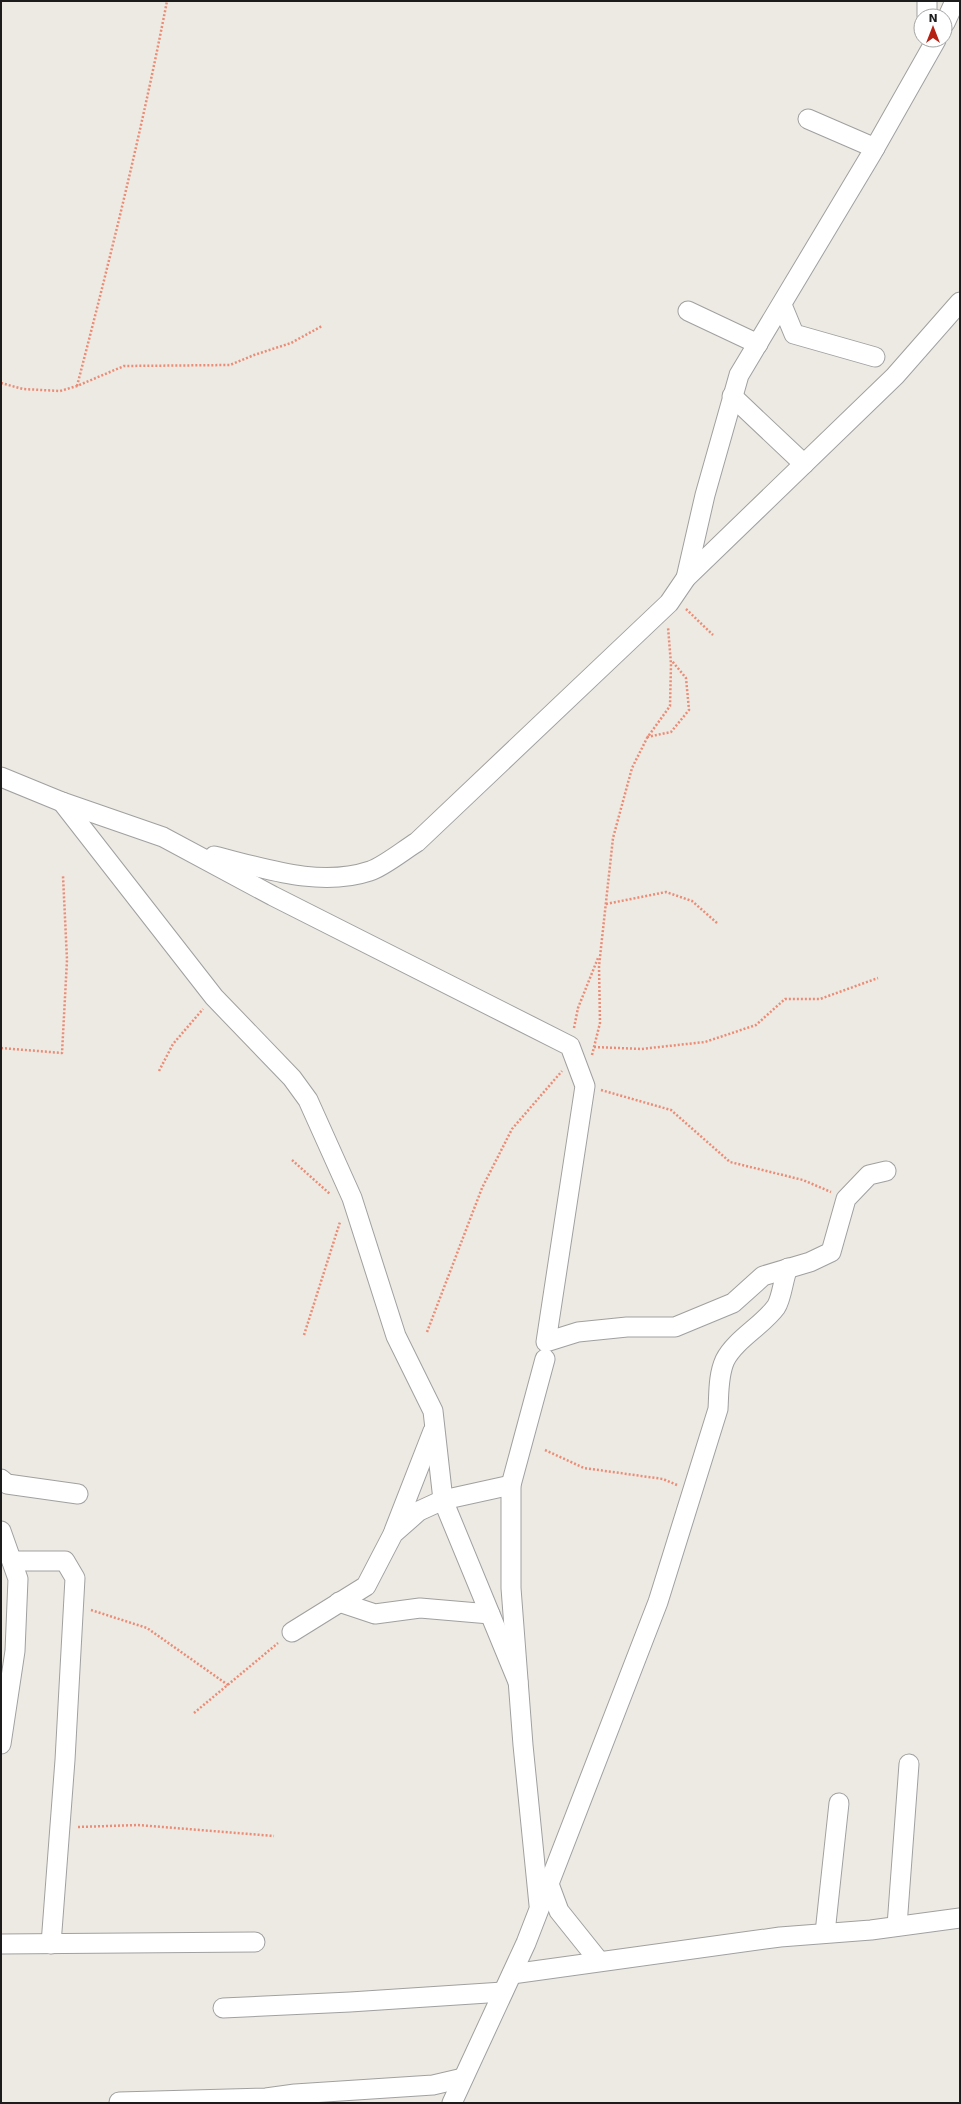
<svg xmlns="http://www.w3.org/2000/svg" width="961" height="2104" font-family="'DejaVu Sans',sans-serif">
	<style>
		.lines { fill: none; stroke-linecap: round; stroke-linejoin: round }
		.street-casing { stroke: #a0a0a0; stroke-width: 21 }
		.path { stroke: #eb8c76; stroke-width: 2.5; stroke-dasharray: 2 2; stroke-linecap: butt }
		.street { stroke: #fff; stroke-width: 19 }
	</style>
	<rect width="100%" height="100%" fill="#edeae3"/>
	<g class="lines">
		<defs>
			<g id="street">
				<path d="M 927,16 L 927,1"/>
				<path d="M 945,23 L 955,1"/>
				<path d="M 808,119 L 875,148"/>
				<path d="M 782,305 L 794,334 L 875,357"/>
				<path d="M 688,311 L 758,344"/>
				<path d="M 732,396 L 804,464"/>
				<path d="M 686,578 L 705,495 L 739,375 L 872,153 L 936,40"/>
				<path d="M 1,777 L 62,802 L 163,837 L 273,896 L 570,1046 L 585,1086 L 546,1342 L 578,1332 L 627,1327 L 675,1327 L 733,1303 L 763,1276 L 810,1262 L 831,1252 L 846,1199 L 869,1175 L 886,1171"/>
				<path d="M 62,802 L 214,997 L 292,1078 L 308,1100 L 352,1198 L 396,1336 L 433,1411 L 443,1500 L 518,1682"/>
				<path d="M 214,856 C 264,868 319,888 370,871 C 383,867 404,850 417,842 L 669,603 L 686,578 L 895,376 L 960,302"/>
				<path d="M 1,1479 L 7,1484 L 78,1494"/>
				<path d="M 1,1531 L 18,1579 L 15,1651 L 1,1744"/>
				<path d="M 394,1531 L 433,1431"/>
				<path d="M 12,1561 L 65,1561 L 75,1578 L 65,1760 L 51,1944"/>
				<path d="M 339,1602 L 375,1614 L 420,1608 L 490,1614"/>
				<path d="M 292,1632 L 366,1586 L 393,1534 L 419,1511 L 443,1500 L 511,1485"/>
				<path d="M 549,1884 L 559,1911 L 599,1961"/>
				<path d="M 539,1905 L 523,1745 L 511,1588 L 511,1485 L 545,1359"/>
				<path d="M 897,1926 L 909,1764"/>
				<path d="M 825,1933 L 839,1803"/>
				<path d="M 1,1944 L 255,1942"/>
				<path d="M 512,1974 L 780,1937 L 871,1930 L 960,1918"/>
				<path d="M 223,2008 L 350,2002 L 503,1992"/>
				<path d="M 119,2102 L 266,2098 L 295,2094 L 433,2085 L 463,2078"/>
				<path d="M 452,2103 L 526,1943 L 658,1602 L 718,1409 C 719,1394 718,1375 725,1360 C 735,1340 762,1326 776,1307 C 782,1298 783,1279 788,1268"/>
			</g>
		</defs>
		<use href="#street" class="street-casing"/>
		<g class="path">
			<path d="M 1,383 L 23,389 L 60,391 L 77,386 L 124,366 L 230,365 L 254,355 L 291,343 L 322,326"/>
			<path d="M 77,386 C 110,259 142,130 167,1"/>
			<path d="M 686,609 L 713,635"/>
			<path d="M 647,737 L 671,732 L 689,710 L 686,678 L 672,661"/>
			<path d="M 606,904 L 666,892 L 692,901 L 717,923"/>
			<path d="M 574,1028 L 578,1008 L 598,958"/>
			<path d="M 594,1047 L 641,1049 L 705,1042 L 756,1025 L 785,999 L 820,999 L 878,978"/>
			<path d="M 1,1048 L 62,1053 L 67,960 L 63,876"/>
			<path d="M 592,1055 L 600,1023 L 599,966 L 613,838 L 632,768 L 647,738 L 670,706 L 671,664 L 668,627"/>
			<path d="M 159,1071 L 173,1044 L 203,1009"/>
			<path d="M 601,1090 L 671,1110 L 730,1162 L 803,1180 L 831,1192"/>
			<path d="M 292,1160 L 330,1194"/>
			<path d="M 427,1332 L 482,1188 L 512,1129 L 562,1071"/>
			<path d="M 304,1335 L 340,1222"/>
			<path d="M 545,1450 L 584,1468 L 663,1479 L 677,1485"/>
			<path d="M 91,1610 L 147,1628 L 228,1685"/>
			<path d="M 194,1713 L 278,1643"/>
			<path d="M 78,1827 L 138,1825 L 274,1836"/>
		</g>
		<use href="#street" class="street"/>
	</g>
	<rect width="961" height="2104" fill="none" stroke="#1c1c1c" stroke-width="4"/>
	<g transform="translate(933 28)"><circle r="19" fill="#ffffff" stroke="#a4a4a4"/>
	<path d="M0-3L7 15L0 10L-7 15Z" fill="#b52214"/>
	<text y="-6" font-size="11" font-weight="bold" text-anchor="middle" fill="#1c1c1c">N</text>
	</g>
</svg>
